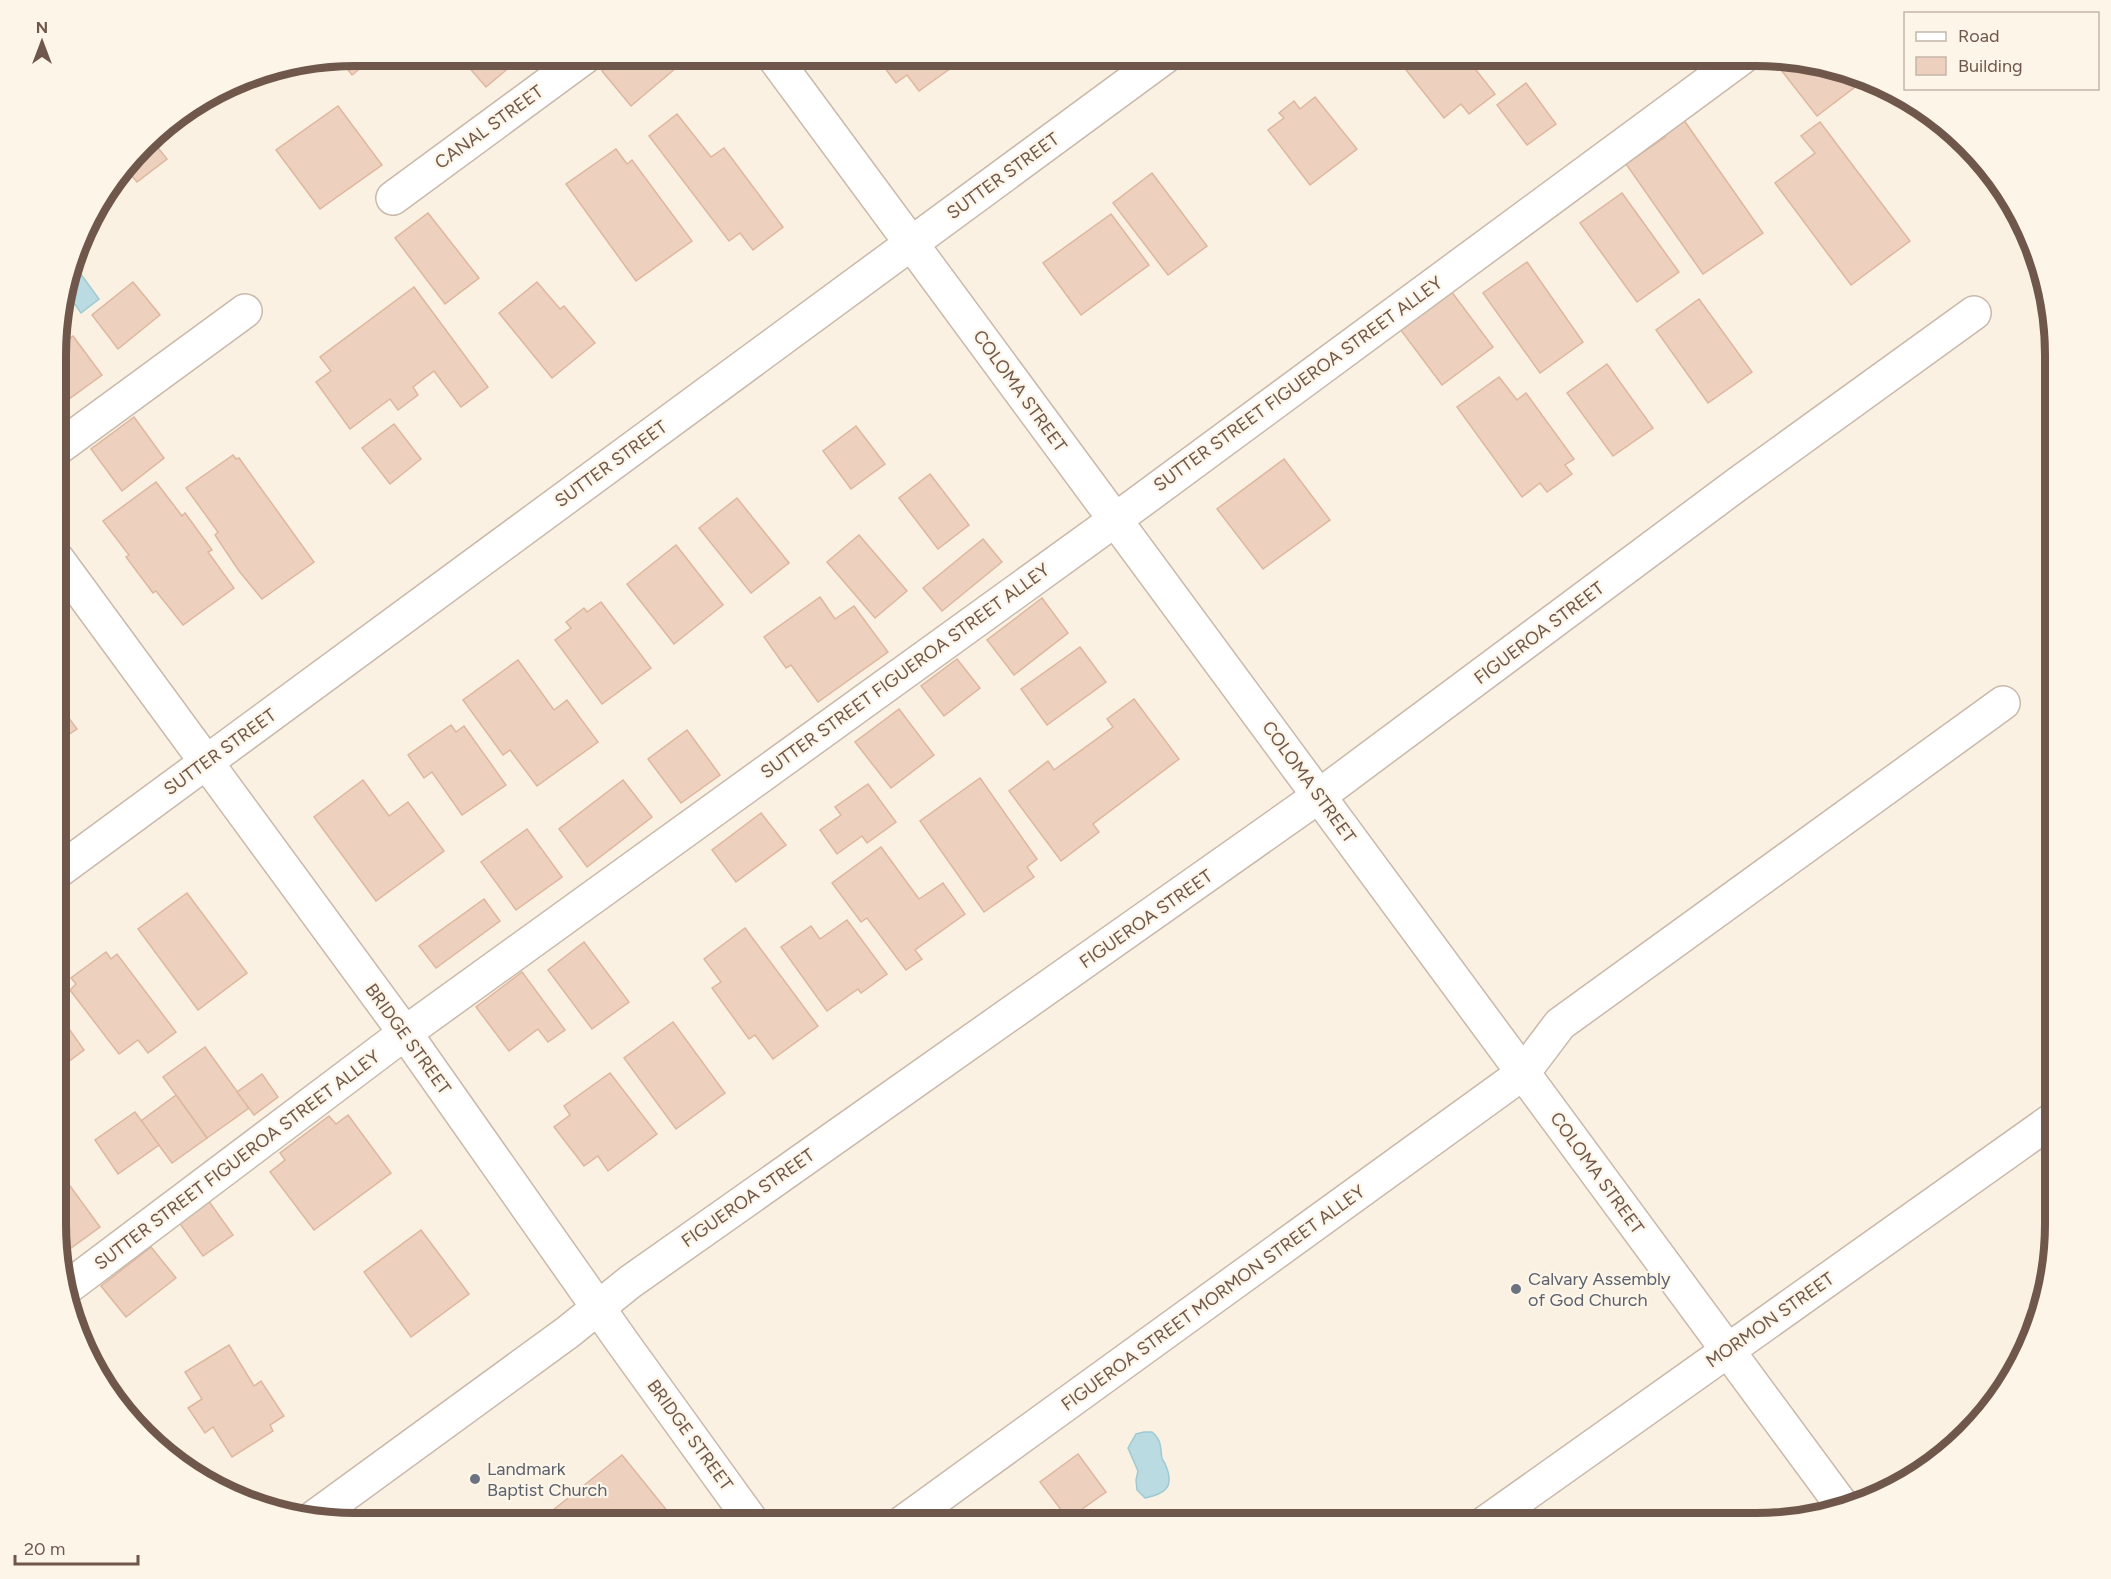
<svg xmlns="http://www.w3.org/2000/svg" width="2111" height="1579" font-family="Figtree,sans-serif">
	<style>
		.water { fill: #b9dbe1; stroke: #a0cad2; stroke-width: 1.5 }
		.building { fill: #edd0bd; stroke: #deb79e; stroke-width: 1.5 }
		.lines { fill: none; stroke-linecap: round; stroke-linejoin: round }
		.minor-casing { stroke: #c9b9aa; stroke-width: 36 }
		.minor { stroke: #fff; stroke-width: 33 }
		.worship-dot { fill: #6b7280; stroke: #fdf5e8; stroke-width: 2 }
		.labels { text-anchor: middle; stroke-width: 4.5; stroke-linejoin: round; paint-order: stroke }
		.street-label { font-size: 18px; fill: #6f584b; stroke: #fdf5e8 }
		.worship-label { font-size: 18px; fill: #5b616d; stroke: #fdf5e8; text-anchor: start }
		.rim { fill: none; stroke: #6f584b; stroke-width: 8 }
	</style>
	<rect width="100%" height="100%" fill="#faf1e3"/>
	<g class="water">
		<path d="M 75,266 L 99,299 L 81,313 L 66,292 Z"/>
		<path d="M 1144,1432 L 1152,1432 C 1162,1440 1160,1447 1162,1458 C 1163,1461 1165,1463 1166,1466 C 1175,1488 1164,1494 1145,1498 L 1137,1490 L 1136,1480 L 1138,1471 L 1128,1448 L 1136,1434 Z"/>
	</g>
	<g class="building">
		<path d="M 355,56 L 371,56 L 373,58 L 352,75 L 339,58 Z"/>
		<path d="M 459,56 L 523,56 L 486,87 Z"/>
		<path d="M 620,56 L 666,56 L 676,68 L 631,106 L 602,71 Z"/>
		<path d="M 876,56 L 949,56 L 955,65 L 919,91 L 907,75 L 896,83 Z"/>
		<path d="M 1395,56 L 1465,56 L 1495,94 L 1469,114 L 1461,104 L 1444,118 Z"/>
		<path d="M 1775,56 L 1853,74 L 1859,84 L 1817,116 L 1771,57 Z"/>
		<path d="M 1526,83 L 1556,124 L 1527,145 L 1497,105 Z"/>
		<path d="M 1315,97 L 1357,149 L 1310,185 L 1268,130 L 1284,118 L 1279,113 L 1294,101 L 1300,109 Z"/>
		<path d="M 338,106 L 382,165 L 320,209 L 276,150 Z"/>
		<path d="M 677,114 L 711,157 L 724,148 L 783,227 L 753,250 L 740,233 L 729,241 L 649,136 Z"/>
		<path d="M 1681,116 L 1763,233 L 1703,274 L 1626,164 L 1665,137 L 1661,131 Z"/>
		<path d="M 1820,122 L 1910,241 L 1851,285 L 1775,183 L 1815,153 L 1801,136 Z"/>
		<path d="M 151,139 L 167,159 L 137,182 L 126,169 Z"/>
		<path d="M 616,149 L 627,164 L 632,160 L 692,241 L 636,281 L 566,184 Z"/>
		<path d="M 1152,173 L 1207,246 L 1168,275 L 1113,203 Z"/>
		<path d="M 1622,193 L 1679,272 L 1637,302 L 1580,223 Z"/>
		<path d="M 428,213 L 479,278 L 445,304 L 395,238 Z"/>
		<path d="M 1111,214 L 1149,265 L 1081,315 L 1043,263 Z"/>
		<path d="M 1527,262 L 1583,342 L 1540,373 L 1483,293 Z"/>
		<path d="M 133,282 L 160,315 L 118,349 L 92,315 Z"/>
		<path d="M 537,282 L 560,309 L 564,306 L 595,343 L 552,378 L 499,313 Z"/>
		<path d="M 414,287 L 488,387 L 461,407 L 434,371 L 413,387 L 418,395 L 398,410 L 390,399 L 350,429 L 316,382 L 331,371 L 320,357 Z"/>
		<path d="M 1451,291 L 1493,347 L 1442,385 L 1400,329 Z"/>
		<path d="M 1699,299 L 1752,372 L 1708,403 L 1656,330 Z"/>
		<path d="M 73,336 L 102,375 L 58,407 L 58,347 Z"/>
		<path d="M 1607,364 L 1653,428 L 1613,456 L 1567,393 Z"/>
		<path d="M 1499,377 L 1517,400 L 1526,393 L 1574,459 L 1565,465 L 1572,474 L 1547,492 L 1540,483 L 1522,497 L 1457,407 Z"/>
		<path d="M 134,417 L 164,458 L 122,491 L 91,449 Z"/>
		<path d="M 394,424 L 421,459 L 390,484 L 362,448 Z"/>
		<path d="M 856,426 L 885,464 L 851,489 L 823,451 Z"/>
		<path d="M 233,455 L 236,459 L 239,458 L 314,562 L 262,599 L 239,571 L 215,535 L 218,532 L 186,488 Z"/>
		<path d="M 1284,459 L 1330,520 L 1263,569 L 1217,509 Z"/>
		<path d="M 930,474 L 969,525 L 938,549 L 899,498 Z"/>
		<path d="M 156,482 L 182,516 L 185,513 L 212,550 L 208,552 L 234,588 L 183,625 L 156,591 L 153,593 L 126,557 L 129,555 L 103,521 Z"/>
		<path d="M 737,498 L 789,563 L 751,593 L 699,528 Z"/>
		<path d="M 859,535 L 907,591 L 875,618 L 827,562 Z"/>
		<path d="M 983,539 L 1002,562 L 942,611 L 923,588 Z"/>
		<path d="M 676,545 L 723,605 L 674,644 L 627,584 Z"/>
		<path d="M 820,597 L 835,619 L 854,606 L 888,652 L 818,702 L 791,665 L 786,668 L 764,637 Z"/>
		<path d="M 1042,598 L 1068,633 L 1014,675 L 987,640 Z"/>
		<path d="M 601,602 L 651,668 L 602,704 L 555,640 L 571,628 L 566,622 L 584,608 L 587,612 Z"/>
		<path d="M 1080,647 L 1106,682 L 1047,725 L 1021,689 Z"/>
		<path d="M 957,659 L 980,688 L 944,716 L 921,686 Z"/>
		<path d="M 518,660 L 554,710 L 567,700 L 598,742 L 537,786 L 510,750 L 503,755 L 463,700 Z"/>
		<path d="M 1134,699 L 1179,759 L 1093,824 L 1099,832 L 1061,861 L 1009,791 L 1048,761 L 1054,770 L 1113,727 L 1107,719 Z"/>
		<path d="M 57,702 L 77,729 L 62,739 L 69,748 L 57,756 Z"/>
		<path d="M 899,709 L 934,755 L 891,788 L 855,742 Z"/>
		<path d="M 451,725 L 456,732 L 464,726 L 506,785 L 462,815 L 432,772 L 424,778 L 408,755 Z"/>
		<path d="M 687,730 L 720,775 L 681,803 L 648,759 Z"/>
		<path d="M 980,778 L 1037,859 L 1027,867 L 1034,877 L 984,912 L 920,821 Z"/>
		<path d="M 363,780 L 389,816 L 408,802 L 444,851 L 376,901 L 314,817 Z"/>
		<path d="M 623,780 L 652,817 L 587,867 L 559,829 Z"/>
		<path d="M 868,784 L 896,822 L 867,843 L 862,836 L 837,854 L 820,830 L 841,815 L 835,807 Z"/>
		<path d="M 761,813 L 786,845 L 736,882 L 712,850 Z"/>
		<path d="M 527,829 L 562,877 L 516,910 L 481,862 Z"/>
		<path d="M 881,847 L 919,899 L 943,883 L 965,914 L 915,950 L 922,959 L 906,970 L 867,918 L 861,922 L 832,883 Z"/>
		<path d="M 187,893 L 247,973 L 198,1010 L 138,929 Z"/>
		<path d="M 484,899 L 500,921 L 436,968 L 419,946 Z"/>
		<path d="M 847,920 L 887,974 L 861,993 L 858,989 L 827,1011 L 781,947 L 811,926 L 820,939 Z"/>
		<path d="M 745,928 L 818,1026 L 773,1059 L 755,1035 L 749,1039 L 712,988 L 721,982 L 704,959 Z"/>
		<path d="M 584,942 L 629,1002 L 592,1029 L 548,970 Z"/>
		<path d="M 106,952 L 111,959 L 117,954 L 176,1032 L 148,1053 L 138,1040 L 119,1054 L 70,990 L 76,984 L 71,978 Z"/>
		<path d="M 522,972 L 565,1030 L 548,1042 L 538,1029 L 509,1051 L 476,1007 Z"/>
		<path d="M 57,1012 L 84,1050 L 57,1070 Z"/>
		<path d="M 673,1022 L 725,1093 L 676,1129 L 624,1058 Z"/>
		<path d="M 205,1047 L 249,1108 L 207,1138 L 163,1077 Z"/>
		<path d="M 610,1073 L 657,1134 L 608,1171 L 598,1156 L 584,1166 L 554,1127 L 570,1115 L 564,1106 Z"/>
		<path d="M 262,1074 L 278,1097 L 254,1115 L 237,1092 Z"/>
		<path d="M 176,1095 L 207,1138 L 172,1163 L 141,1121 Z"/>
		<path d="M 135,1112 L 159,1145 L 118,1174 L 95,1140 Z"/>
		<path d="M 348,1115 L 391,1173 L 314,1230 L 270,1172 L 285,1160 L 280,1153 L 329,1116 L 336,1124 Z"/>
		<path d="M 62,1175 L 100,1227 L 60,1256 L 56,1244 L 56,1179 Z"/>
		<path d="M 208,1200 L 233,1235 L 203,1256 L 178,1221 Z"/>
		<path d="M 421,1230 L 469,1294 L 411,1337 L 364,1272 Z"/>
		<path d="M 151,1247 L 176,1278 L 126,1317 L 101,1286 Z"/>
		<path d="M 229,1345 L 254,1386 L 261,1381 L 284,1416 L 270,1425 L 273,1431 L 232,1457 L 213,1427 L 205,1433 L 188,1408 L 202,1399 L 185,1372 Z"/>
		<path d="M 1078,1454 L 1106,1492 L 1068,1519 L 1040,1482 Z"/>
		<path d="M 622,1455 L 677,1523 L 564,1523 L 553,1510 Z"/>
		<path d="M 541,1516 L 547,1523 L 533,1523 Z"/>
	</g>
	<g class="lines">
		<defs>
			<g id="minor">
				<path d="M 773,56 L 1844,1508"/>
				<path d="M 393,198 L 586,56"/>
				<path d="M 58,448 L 245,311"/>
				<path d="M 58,560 L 405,1033 L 623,1343 L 753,1523"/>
				<path d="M 57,872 L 1166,56"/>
				<path d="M 68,1287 L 405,1033 L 1115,520 L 1744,56"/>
				<path d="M 313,1518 L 568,1332 L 630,1282 L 1319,796 L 1739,483 L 1974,313"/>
				<path d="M 902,1523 L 1523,1073 L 1560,1024 L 2003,703"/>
				<path d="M 1485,1523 L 2055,1118"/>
			</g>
		</defs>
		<use href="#minor" class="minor-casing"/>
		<use href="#minor" class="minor"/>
	</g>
	<g class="worship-dot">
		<circle cx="1516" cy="1289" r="6"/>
		<circle cx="475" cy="1479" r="6"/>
	</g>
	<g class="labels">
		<g class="street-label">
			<text transform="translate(489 127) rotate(-36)" y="6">CANAL STREET</text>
			<text transform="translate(1003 176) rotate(-36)" y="6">SUTTER STREET</text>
			<text transform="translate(1298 384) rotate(-36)" y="6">SUTTER STREET FIGUEROA STREET ALLEY</text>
			<text transform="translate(1020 391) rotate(54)" y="6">COLOMA STREET</text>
			<text transform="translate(611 464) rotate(-36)" y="6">SUTTER STREET</text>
			<text transform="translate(1539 633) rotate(-37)" y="6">FIGUEROA STREET</text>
			<text transform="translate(905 671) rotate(-36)" y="6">SUTTER STREET FIGUEROA STREET ALLEY</text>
			<text transform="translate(220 752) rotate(-36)" y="6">SUTTER STREET</text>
			<text transform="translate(1309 782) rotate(54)" y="6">COLOMA STREET</text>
			<text transform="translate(1146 919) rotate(-35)" y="6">FIGUEROA STREET</text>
			<text transform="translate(408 1039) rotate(54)" y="6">BRIDGE STREET</text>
			<text transform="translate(237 1160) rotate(-37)" y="6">SUTTER STREET FIGUEROA STREET ALLEY</text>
			<text transform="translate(1597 1173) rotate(54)" y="6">COLOMA STREET</text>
			<text transform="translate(748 1198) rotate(-35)" y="6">FIGUEROA STREET</text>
			<text transform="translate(1213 1298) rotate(-36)" y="6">FIGUEROA STREET MORMON STREET ALLEY</text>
			<text transform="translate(1770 1320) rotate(-35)" y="6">MORMON STREET</text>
			<text transform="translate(690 1435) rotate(54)" y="6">BRIDGE STREET</text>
		</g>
		<g class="worship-label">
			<text x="1528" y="1285">Calvary Assembly<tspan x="1528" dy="21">of God Church</tspan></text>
			<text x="487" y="1475">Landmark<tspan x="487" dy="21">Baptist Church</tspan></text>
		</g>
	</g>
	<path d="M0 0H2111V1579H0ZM355 66H1756A289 289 0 0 1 2045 355V1224A289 289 0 0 1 1756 1513H355A289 289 0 0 1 66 1224V355A289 289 0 0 1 355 66Z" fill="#fdf5e8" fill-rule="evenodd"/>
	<path class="rim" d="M355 66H1756A289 289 0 0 1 2045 355V1224A289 289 0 0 1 1756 1513H355A289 289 0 0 1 66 1224V355A289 289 0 0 1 355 66Z"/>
	<rect x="1904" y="12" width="195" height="78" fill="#fdf5e8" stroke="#c4b6a9" stroke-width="1.5"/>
	<rect x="1916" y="32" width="30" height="9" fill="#ffffff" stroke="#c4b6a9" stroke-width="1.5"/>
	<text x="1958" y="42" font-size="18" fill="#6f584b">Road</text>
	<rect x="1916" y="57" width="30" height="18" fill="#edd0bd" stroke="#c4b6a9" stroke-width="1.5"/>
	<text x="1958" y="72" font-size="18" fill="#6f584b">Building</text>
	<g transform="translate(42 42)" stroke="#fdf5e8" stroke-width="4.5" paint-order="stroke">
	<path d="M0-4.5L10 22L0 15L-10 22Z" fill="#6f584b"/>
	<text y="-9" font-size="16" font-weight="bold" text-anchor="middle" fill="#6f584b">N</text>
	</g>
	<path d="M15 1555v9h123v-9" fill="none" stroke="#6f584b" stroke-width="3"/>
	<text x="24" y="1555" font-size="18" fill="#6f584b" stroke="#fdf5e8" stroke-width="4.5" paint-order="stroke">20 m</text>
</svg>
